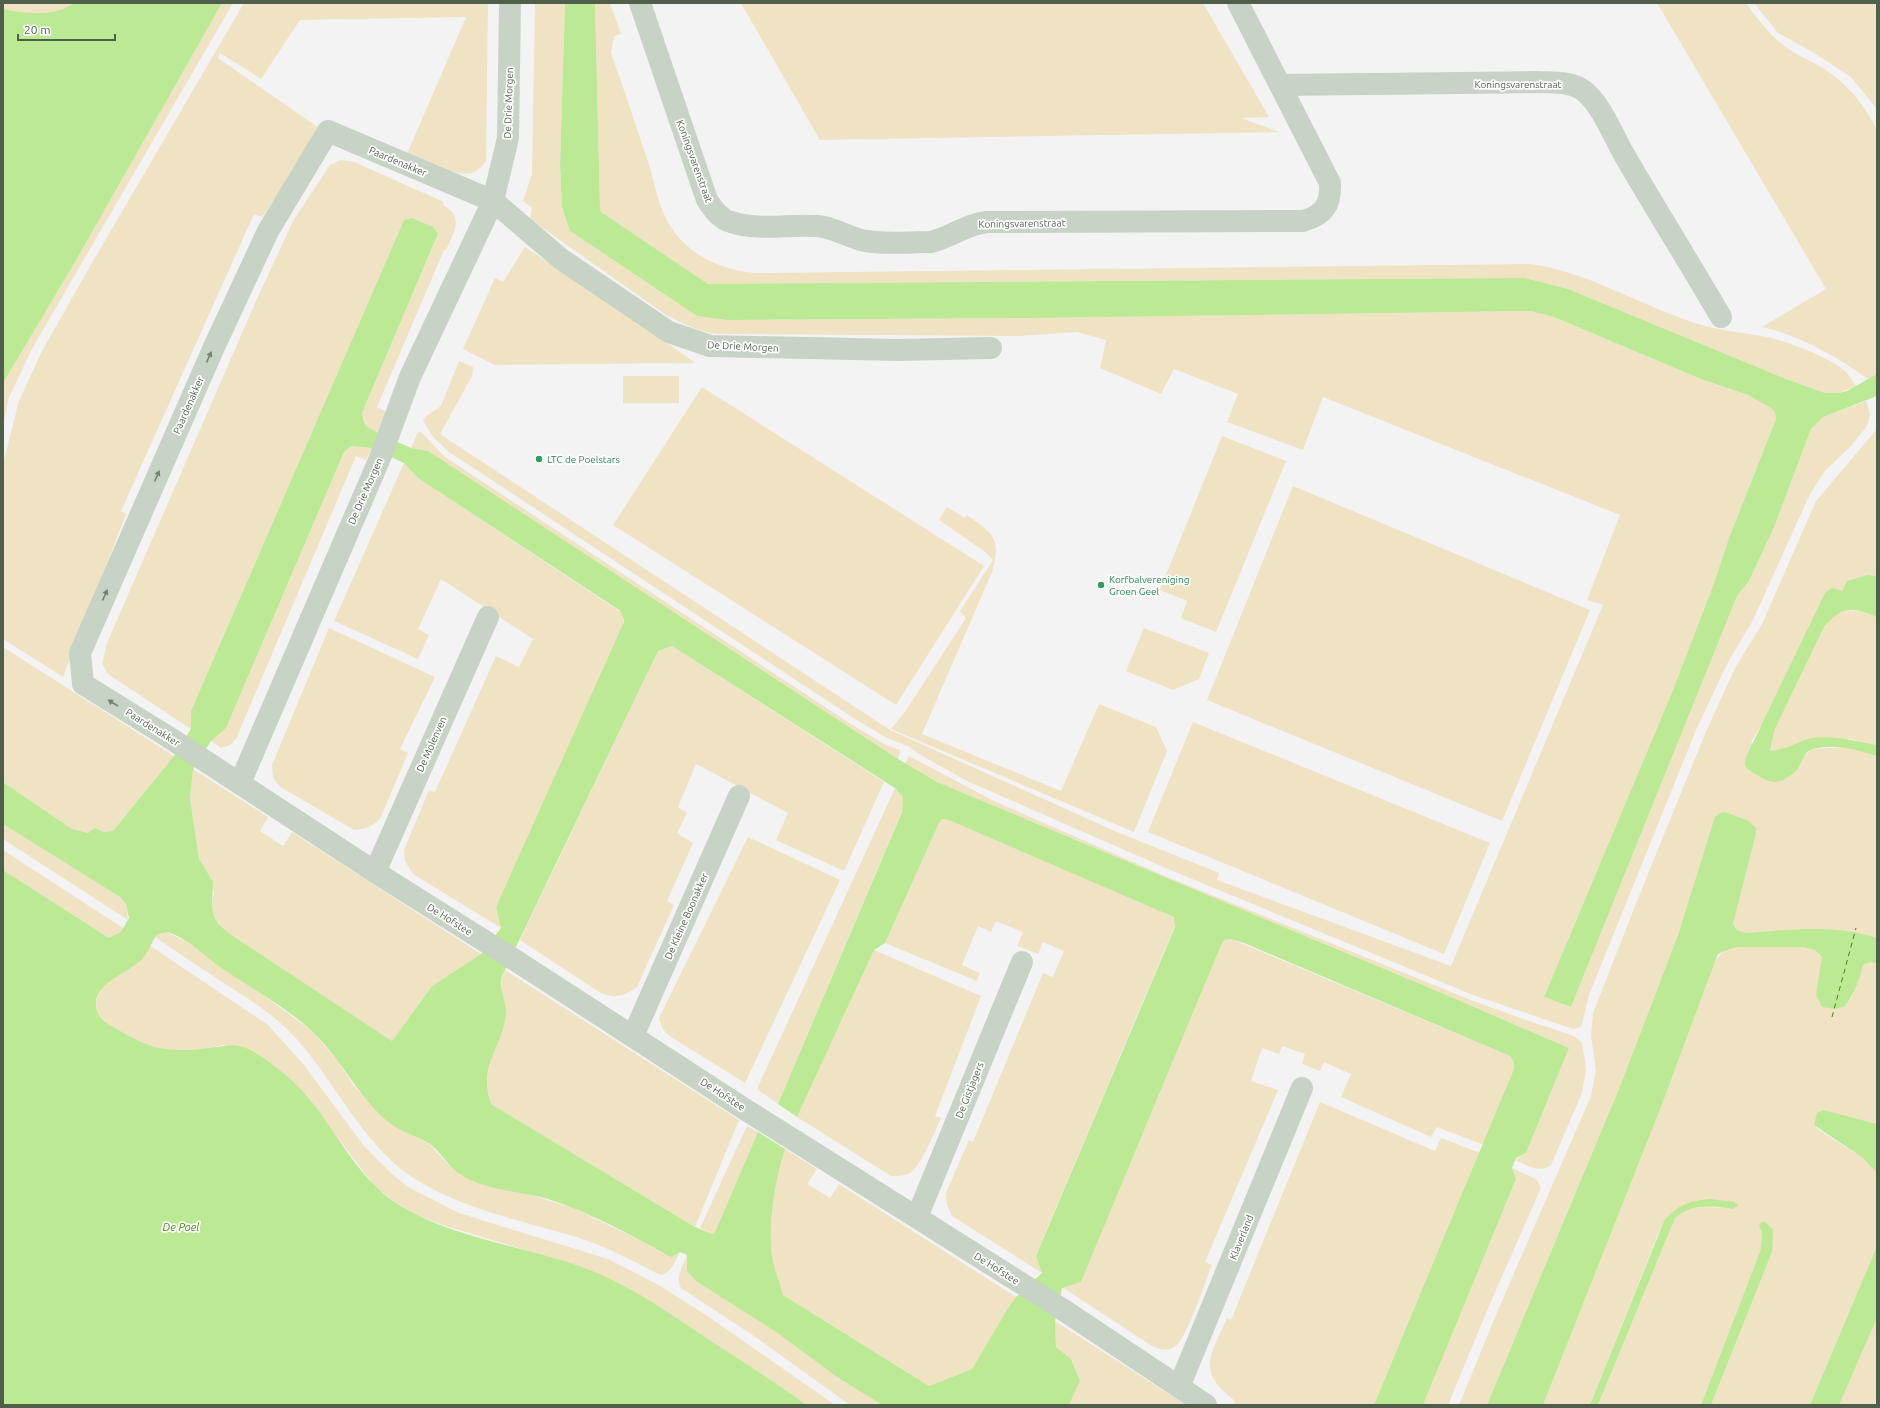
<svg xmlns="http://www.w3.org/2000/svg" width="1880" height="1408" font-family="Ubuntu,sans-serif">
	<style>
		.green { fill: #efe3c4 }
		.water { fill: #bbe994; fill-rule: evenodd }
		.lines { fill: none; stroke-linecap: round; stroke-linejoin: round }
		.ferry { stroke: #468412; stroke-width: 1; stroke-dasharray: 5 4; stroke-linecap: butt }
		.minor { stroke: #c7d3c4; stroke-width: 22 }
		.oneway { fill: #73826f }
		.leisure-dot { fill: #2e9e5b; stroke: #fff; stroke-width: 1.5 }
		.labels { text-anchor: middle; stroke-width: 3.5; stroke-linejoin: round; paint-order: stroke }
		.street-label { font-size: 10px; fill: #4f5f4b; stroke: #fff }
		.leisure-label { font-size: 10px; fill: #27864d; stroke: #fff; text-anchor: start }
		.water-label { font-size: 11px; font-style: italic; fill: #468412; stroke: #fff }
	</style>
	<rect width="100%" height="100%" fill="#f3f3f4"/>
	<g class="green">
		<path d="M 3,3 L 74,3 C 53,17 27,14 3,9 Z"/>
		<path d="M 222,3 L 233,3 L 33,347 L 9,397 L 3,425 L 3,383 L 75,262 Z"/>
		<path d="M 244,3 L 488,3 L 486,161 C 481,167 478,171 471,173 C 455,177 423,160 407,154 L 466,17 L 300,20 L 261,79 L 220,53 L 218,58 L 322,130 L 262,217 L 254,214 L 121,511 L 126,514 L 63,677 L 3,639 L 3,464 L 19,401 L 42,351 L 89,268 Z"/>
		<path d="M 535,3 L 565,3 L 560,167 L 562,207 L 570,231 L 697,316 L 727,320 L 1031,318 L 1531,311 L 1554,317 L 1701,379 L 1748,395 L 1771,408 L 1775,412 L 1776,419 L 1729,538 L 1713,586 L 1671,695 L 1544,997 L 1571,1007 L 1737,596 L 1749,581 L 1775,525 L 1811,429 L 1823,417 L 1866,401 L 1870,414 L 1867,426 L 1851,446 L 1825,471 L 1810,494 L 1753,620 L 1727,664 L 1696,730 L 1589,995 L 1581,1027 L 1574,1029 L 1567,1027 L 1473,995 L 1168,869 L 967,781 L 919,754 L 908,746 L 887,738 L 855,719 L 449,452 L 433,437 L 423,421 L 425,417 L 441,406 L 459,361 L 473,367 L 472,376 L 440,434 L 890,730 L 1117,832 L 1219,873 L 1217,880 L 1451,966 L 1603,605 L 1587,600 L 1620,515 L 1323,397 L 1303,450 L 1227,422 L 1238,394 L 1174,369 L 1161,394 L 1100,368 L 1106,340 L 1077,332 L 1020,336 L 716,334 L 695,329 L 666,315 L 530,219 L 532,208 L 523,201 L 532,174 Z"/>
		<path d="M 595,3 L 610,3 L 621,34 L 614,36 L 611,53 C 623,87 635,122 646,156 C 653,175 656,196 664,214 C 680,251 716,269 754,273 L 1529,264 C 1584,270 1642,306 1695,323 C 1717,330 1739,332 1761,336 C 1783,339 1829,357 1845,371 C 1849,375 1853,381 1856,386 L 1839,393 L 1825,393 L 1786,379 L 1568,289 L 1525,278 L 708,284 L 601,212 L 600,208 Z"/>
		<path d="M 741,3 L 1203,3 L 1269,117 L 1241,118 L 1280,132 L 820,140 Z"/>
		<path d="M 1657,3 L 1746,3 C 1758,20 1772,38 1790,50 C 1804,59 1821,65 1834,76 C 1851,89 1869,111 1877,131 L 1877,374 L 1868,379 C 1835,356 1801,336 1762,327 L 1826,289 Z"/>
		<path d="M 1754,3 L 1877,3 L 1877,109 L 1851,77 L 1811,51 L 1778,33 Z"/>
		<path d="M 341,160 L 354,162 L 444,202 L 443,205 C 465,217 454,232 446,250 L 444,250 L 377,407 L 388,413 L 378,433 L 366,426 L 362,413 L 438,235 L 404,220 L 191,711 L 191,729 L 108,674 L 102,663 L 107,643 L 256,301 L 294,219 L 330,165 Z"/>
		<path d="M 525,247 L 696,363 L 495,365 L 463,349 L 495,278 L 503,282 Z"/>
		<rect x="623" y="376" width="56" height="27"/>
		<path d="M 702,387 L 984,566 L 896,705 L 613,525 Z"/>
		<path d="M 1877,429 L 1877,576 L 1868,575 L 1842,591 L 1751,742 L 1788,777 L 1795,772 L 1801,759 L 1812,749 L 1849,747 L 1877,756 L 1877,938 C 1836,924 1789,931 1746,933 L 1737,930 L 1733,924 L 1756,834 L 1747,820 L 1725,812 L 1717,815 L 1678,935 L 1621,1084 L 1487,1405 L 1459,1405 L 1498,1310 L 1591,1096 L 1596,1070 L 1591,1036 L 1593,1013 L 1639,896 L 1705,734 L 1735,668 L 1762,624 L 1816,501 Z"/>
		<path d="M 418,432 L 421,432 L 445,457 L 851,724 L 884,744 L 900,750 L 898,759 L 435,456 L 428,451 L 411,448 Z"/>
		<path d="M 1222,436 L 1286,461 L 1216,632 L 1181,618 L 1187,601 L 1160,590 Z"/>
		<path d="M 353,446 L 372,448 L 366,460 L 356,456 L 236,739 L 230,745 L 221,748 L 211,741 L 226,728 L 344,452 Z"/>
		<path d="M 404,463 L 418,478 L 619,611 L 623,617 L 623,627 L 496,907 L 501,928 L 413,874 L 405,861 L 404,850 L 429,790 L 435,792 L 496,656 L 519,667 L 533,639 L 441,579 L 418,629 L 429,635 L 418,659 L 334,621 Z"/>
		<path d="M 1293,486 L 1590,610 L 1502,821 L 1207,700 Z"/>
		<path d="M 947,507 L 965,518 L 967,515 C 993,534 1002,538 992,572 L 922,734 L 1061,791 L 1099,704 L 1156,727 L 1167,751 L 1134,832 L 891,729 L 905,712 L 966,618 L 960,611 L 993,560 L 984,551 L 939,520 Z"/>
		<path d="M 1843,610 L 1860,611 L 1877,617 L 1877,745 L 1851,739 L 1841,739 L 1792,745 L 1779,751 L 1770,752 L 1775,729 L 1824,627 L 1834,616 Z"/>
		<path d="M 329,628 L 435,677 L 400,749 L 408,753 L 380,819 C 371,827 366,829 354,830 L 279,786 L 273,778 L 272,765 Z"/>
		<path d="M 1144,628 L 1209,653 L 1199,679 L 1173,690 L 1126,671 Z"/>
		<path d="M 672,646 L 884,782 L 844,871 L 776,840 L 788,813 L 696,764 L 678,807 L 687,813 L 677,833 L 693,843 L 667,901 L 674,905 L 637,987 C 622,997 616,999 599,992 L 520,940 L 658,651 Z"/>
		<path d="M 3,647 L 174,756 L 113,831 L 104,832 L 96,828 L 88,833 L 72,829 L 3,782 Z"/>
		<path d="M 1193,722 L 1490,843 L 1444,954 L 1148,832 Z"/>
		<path d="M 909,756 L 994,801 L 1165,876 L 1471,1000 L 1526,1020 L 1574,1036 L 1582,1043 L 1585,1061 L 1586,1070 L 1582,1093 L 1551,1165 C 1540,1174 1526,1165 1515,1160 L 1526,1153 L 1569,1048 L 1430,988 L 937,782 L 905,764 Z"/>
		<path d="M 193,769 L 268,817 L 260,831 L 283,846 L 292,832 L 481,954 L 432,986 L 392,1041 L 386,1037 L 230,934 L 218,924 L 214,916 L 212,907 L 214,892 L 199,859 L 190,798 Z"/>
		<path d="M 895,788 L 904,797 L 902,811 L 778,1104 L 757,1089 Z"/>
		<path d="M 942,819 L 949,820 L 1171,915 L 1174,917 L 1176,923 L 1036,1255 L 1042,1273 L 952,1216 L 947,1205 L 946,1193 L 969,1140 L 973,1142 L 1043,973 L 1053,977 L 1064,951 L 1043,942 L 1038,954 L 1017,946 L 1023,932 L 996,921 L 991,932 L 978,926 L 962,965 L 980,973 L 977,981 L 885,943 L 939,823 Z"/>
		<path d="M 3,824 L 120,897 L 126,904 L 128,920 L 3,839 Z"/>
		<path d="M 748,837 L 840,880 L 745,1083 L 668,1035 L 662,1028 L 659,1018 Z"/>
		<path d="M 3,850 L 123,928 L 121,932 L 109,938 L 3,870 Z"/>
		<path d="M 167,932 L 185,941 L 259,992 L 312,1031 L 337,1060 L 353,1085 L 387,1121 L 429,1144 L 449,1165 L 524,1193 L 573,1208 L 637,1239 L 667,1255 L 674,1256 L 680,1252 C 675,1262 672,1271 662,1275 L 658,1274 C 631,1260 605,1246 576,1237 C 521,1220 464,1210 415,1179 C 359,1143 334,1076 288,1030 C 271,1013 250,1000 230,987 C 205,971 180,954 155,937 L 158,934 Z"/>
		<path d="M 1231,939 L 1510,1056 L 1514,1062 L 1514,1069 L 1484,1145 L 1437,1127 L 1431,1137 L 1341,1097 L 1351,1074 L 1324,1062 L 1320,1071 L 1302,1064 L 1305,1054 L 1282,1046 L 1279,1054 L 1262,1048 L 1251,1081 L 1278,1090 L 1205,1262 L 1212,1265 C 1205,1281 1186,1343 1173,1348 C 1165,1351 1159,1349 1152,1346 L 1062,1287 L 1081,1282 L 1222,943 L 1225,940 Z"/>
		<path d="M 149,945 L 268,1025 L 304,1065 L 364,1146 L 392,1174 L 408,1187 L 459,1213 L 608,1259 L 657,1284 L 706,1315 L 835,1405 L 806,1405 L 672,1315 L 623,1285 L 580,1267 L 446,1226 L 417,1215 L 395,1202 L 374,1186 L 305,1094 L 224,1045 C 205,1049 185,1052 166,1049 C 160,1049 151,1048 145,1045 C 134,1041 102,1023 98,1013 C 95,1006 96,998 99,992 C 106,976 140,972 149,945 Z"/>
		<path d="M 1737,947 L 1803,947 L 1815,950 L 1822,957 L 1821,968 L 1849,1001 L 1856,988 L 1863,965 L 1871,962 L 1877,964 L 1877,1124 L 1824,1110 L 1814,1125 L 1819,1130 L 1863,1158 L 1877,1173 L 1877,1246 L 1810,1405 L 1711,1405 L 1772,1252 L 1762,1231 L 1761,1249 L 1701,1405 L 1598,1405 L 1675,1218 C 1692,1203 1711,1207 1733,1209 L 1734,1202 L 1677,1208 L 1664,1221 L 1660,1229 L 1590,1405 L 1543,1405 L 1661,1107 L 1714,965 C 1719,953 1724,950 1737,947 Z"/>
		<path d="M 874,950 L 981,996 L 935,1116 L 941,1118 C 936,1130 920,1167 910,1173 C 903,1176 898,1176 891,1176 L 797,1117 Z"/>
		<path d="M 505,970 L 739,1120 L 695,1227 L 491,1104 C 482,1076 491,1061 500,1035 C 502,1029 505,1021 506,1014 C 506,996 497,987 505,970 Z"/>
		<path d="M 1320,1102 L 1435,1151 L 1441,1138 L 1480,1153 L 1374,1405 L 1233,1405 L 1235,1401 C 1196,1371 1210,1357 1227,1318 L 1231,1320 Z"/>
		<path d="M 747,1126 L 758,1132 L 715,1232 L 712,1234 L 700,1228 Z"/>
		<path d="M 785,1149 L 817,1169 L 807,1184 L 830,1198 L 839,1184 L 1016,1297 L 972,1369 L 929,1386 L 783,1295 C 780,1282 774,1269 772,1256 C 768,1225 775,1179 785,1149 Z"/>
		<path d="M 1512,1168 L 1536,1179 L 1541,1188 L 1489,1306 L 1448,1405 L 1423,1405 L 1516,1179 Z"/>
		<path d="M 687,1255 L 687,1271 L 692,1277 L 776,1332 L 837,1377 L 882,1405 L 850,1405 L 754,1336 L 681,1288 C 675,1278 683,1265 687,1255 Z"/>
		<path d="M 1877,1318 L 1877,1405 L 1839,1405 Z"/>
		<path d="M 1055,1321 L 1186,1405 L 1069,1405 L 1080,1381 L 1071,1359 L 1056,1347 Z"/>
	</g>
	<g class="water">
		<path d="M 74,3 L 222,3 L 75,262 L 3,383 L 3,9 C 27,14 53,17 74,3 Z"/>
		<path d="M 565,3 L 595,3 L 600,208 L 601,212 L 708,284 L 1525,278 L 1568,289 L 1786,379 L 1825,393 L 1839,393 L 1847,391 L 1877,374 L 1877,396 L 1823,417 L 1811,429 L 1775,525 L 1749,581 L 1737,596 L 1571,1007 L 1544,997 L 1671,695 L 1713,586 L 1729,538 L 1776,419 L 1775,412 L 1771,408 L 1748,395 L 1701,379 L 1554,317 L 1531,311 L 1031,318 L 727,320 L 697,316 L 570,231 L 562,207 L 560,167 Z"/>
		<path d="M 412,218 L 433,227 L 438,234 L 362,413 L 364,422 L 366,426 L 378,433 L 411,448 L 428,451 L 898,759 L 937,782 L 1430,988 L 1569,1048 L 1526,1153 L 1516,1158 L 1512,1168 L 1516,1179 L 1423,1405 L 1374,1405 L 1514,1069 L 1514,1062 L 1510,1056 L 1244,943 L 1231,939 L 1225,940 L 1222,943 L 1081,1282 L 1062,1288 L 1055,1321 L 1056,1347 L 1071,1359 L 1080,1381 L 1069,1405 L 882,1405 L 837,1377 L 776,1332 L 696,1281 L 687,1271 L 687,1255 L 680,1252 L 672,1257 L 667,1255 C 629,1234 589,1212 548,1199 C 520,1191 488,1191 463,1176 C 449,1168 442,1153 430,1144 C 416,1135 400,1132 387,1121 C 357,1095 341,1059 313,1032 C 285,1006 251,988 220,967 C 205,956 184,936 167,932 L 158,934 C 152,940 151,947 146,954 C 134,974 88,981 97,1011 C 101,1022 113,1027 122,1032 C 136,1040 149,1047 166,1049 C 179,1051 195,1050 208,1048 C 226,1046 238,1042 254,1052 C 272,1063 291,1078 305,1094 C 336,1129 356,1177 396,1203 C 451,1238 519,1245 579,1266 C 628,1283 669,1313 711,1341 C 743,1362 775,1382 806,1405 L 3,1405 L 3,870 L 109,938 L 121,932 L 129,918 L 126,904 L 120,897 L 3,824 L 3,782 L 72,829 L 88,833 L 95,828 L 104,832 L 113,831 L 174,756 L 191,729 L 191,711 L 404,220 ZM 352,446 L 372,448 L 404,463 L 418,478 L 619,610 L 623,617 L 624,622 L 496,907 L 501,928 L 481,954 L 432,986 L 392,1041 L 230,934 L 218,924 L 214,916 L 212,907 L 213,882 L 199,859 L 190,798 L 193,769 L 211,741 L 226,728 L 344,452 ZM 672,646 L 895,788 L 903,797 L 902,812 L 778,1104 L 797,1117 L 874,950 L 885,943 L 939,823 L 942,819 L 949,820 L 1174,917 L 1175,927 L 1036,1256 L 1042,1273 L 1016,1297 L 1007,1310 L 972,1369 L 929,1386 L 783,1295 C 780,1282 774,1269 772,1256 C 768,1224 775,1179 785,1149 L 758,1132 L 715,1232 L 712,1234 L 695,1227 L 491,1104 C 478,1065 501,1050 506,1015 C 507,1000 498,989 502,976 L 658,651 Z"/>
		<path d="M 1868,575 L 1877,576 L 1877,617 C 1851,606 1842,606 1824,627 L 1775,729 L 1770,751 C 1784,751 1798,741 1812,738 C 1831,735 1858,741 1877,745 L 1877,756 C 1857,750 1835,743 1813,749 C 1802,752 1802,765 1795,772 C 1793,774 1790,776 1788,777 C 1775,787 1765,780 1752,772 C 1745,768 1744,765 1746,757 L 1825,593 L 1832,588 L 1842,591 L 1847,581 Z"/>
		<path d="M 1725,812 L 1747,820 L 1756,828 L 1756,834 L 1733,924 L 1737,930 L 1746,933 C 1789,930 1836,924 1877,938 L 1877,964 L 1871,962 L 1863,965 C 1860,980 1854,994 1844,1007 L 1835,1009 L 1822,1007 L 1816,995 L 1822,957 L 1815,950 L 1803,947 L 1737,947 L 1727,950 L 1718,954 L 1661,1107 L 1543,1405 L 1487,1405 L 1621,1084 L 1678,935 L 1715,817 L 1720,813 Z"/>
		<path d="M 1824,1110 L 1877,1124 L 1877,1173 L 1863,1158 L 1814,1125 L 1817,1113 Z"/>
		<path d="M 1710,1199 L 1734,1202 L 1738,1205 L 1733,1209 C 1712,1206 1692,1203 1675,1218 L 1598,1405 L 1590,1405 L 1664,1221 C 1677,1205 1689,1201 1710,1199 Z"/>
		<path d="M 1761,1222 L 1765,1222 L 1773,1230 L 1772,1252 L 1711,1405 L 1701,1405 L 1761,1249 L 1762,1231 L 1759,1226 Z"/>
		<path d="M 1877,1246 L 1877,1318 L 1839,1405 L 1810,1405 Z"/>
	</g>
	<g class="lines">
		<path class="ferry" d="M 1832,1017 L 1856,928"/>
		<g class="minor">
			<path d="M 640,3 L 707,200 C 714,210 720,219 731,222 C 758,231 790,224 817,226 C 833,227 846,236 861,240 C 883,245 908,242 931,242 C 951,237 967,224 987,222 L 1303,221 C 1324,215 1331,205 1330,183 L 1238,3"/>
			<path d="M 1281,85 L 1537,82 C 1552,83 1572,81 1584,91 C 1602,105 1614,138 1626,158 C 1657,211 1690,264 1721,317"/>
			<path d="M 991,348 L 898,350 L 710,346 L 669,332 L 561,259 L 493,201 L 328,131 L 268,231 L 214,347 L 80,653 L 83,684 L 170,738 L 375,872 L 518,962 L 746,1110 L 1062,1309 L 1206,1405"/>
			<path d="M 240,783 L 380,458 L 410,377 L 493,201 L 508,138 L 510,3"/>
			<path d="M 375,872 L 488,617"/>
			<path d="M 633,1036 L 739,796"/>
			<path d="M 917,1217 L 1022,962"/>
			<path d="M 1179,1387 L 1302,1088"/>
		</g>
	</g>
	<defs><path id="oneway-solid" d="M-6-.8H1V-3.2L6.5 0L1 3.2V.8H-6Z"/></defs>
	<g class="oneway">
		<use href="#oneway-solid" transform="translate(209 357) rotate(-66)"/>
		<use href="#oneway-solid" transform="translate(157 476) rotate(-66)"/>
		<use href="#oneway-solid" transform="translate(105 595) rotate(-66)"/>
		<use href="#oneway-solid" transform="translate(113 703) rotate(-148)"/>
	</g>
	<g class="leisure-dot">
		<circle cx="539" cy="459" r="4"/>
		<circle cx="1101" cy="585" r="4"/>
	</g>
	<g class="labels">
		<g class="street-label">
			<text x="1518" y="88">Koningsvarenstraat</text>
			<text transform="translate(508 103) rotate(-88)" y="4">De Drie Morgen</text>
			<text transform="translate(398 161) rotate(23)" y="4">Paardenakker</text>
			<text transform="translate(695 161) rotate(70)" y="4">Koningsvarenstraat</text>
			<text transform="translate(1022 223) rotate(-1)" y="4">Koningsvarenstraat</text>
			<text transform="translate(743 346) rotate(3)" y="4">De Drie Morgen</text>
			<text transform="translate(188 405) rotate(-66)" y="4">Paardenakker</text>
			<text transform="translate(365 491) rotate(-66)" y="4">De Drie Morgen</text>
			<text transform="translate(153 727) rotate(32)" y="4">Paardenakker</text>
			<text transform="translate(431 744) rotate(-66)" y="4">De Molenven</text>
			<text transform="translate(686 916) rotate(-66)" y="4">De Kleine Boonakker</text>
			<text transform="translate(450 919) rotate(32)" y="4">De Hofstee</text>
			<text transform="translate(969 1090) rotate(-68)" y="4">De Gistjagers</text>
			<text transform="translate(723 1094) rotate(33)" y="4">De Hofstee</text>
			<text transform="translate(1241 1237) rotate(-68)" y="4">Klaverland</text>
			<text transform="translate(997 1268) rotate(32)" y="4">De Hofstee</text>
		</g>
		<g class="leisure-label">
			<text x="547" y="463">LTC de Poelstars</text>
			<text x="1109" y="583">Korfbalvereniging<tspan x="1109" dy="12">Groen Geel</tspan></text>
		</g>
		<g class="water-label">
			<text x="181" y="1231">De Poel</text>
		</g>
	</g>
	<rect width="1880" height="1408" fill="none" stroke="#4f5f4b" stroke-width="8"/>
	<path d="M18 34v6h97v-6" fill="none" stroke="#4f5f4b" stroke-width="2"/>
	<text x="24" y="34" font-size="12" fill="#4f5f4b" stroke="#ffffff" stroke-width="3" paint-order="stroke">20 m</text>
</svg>
